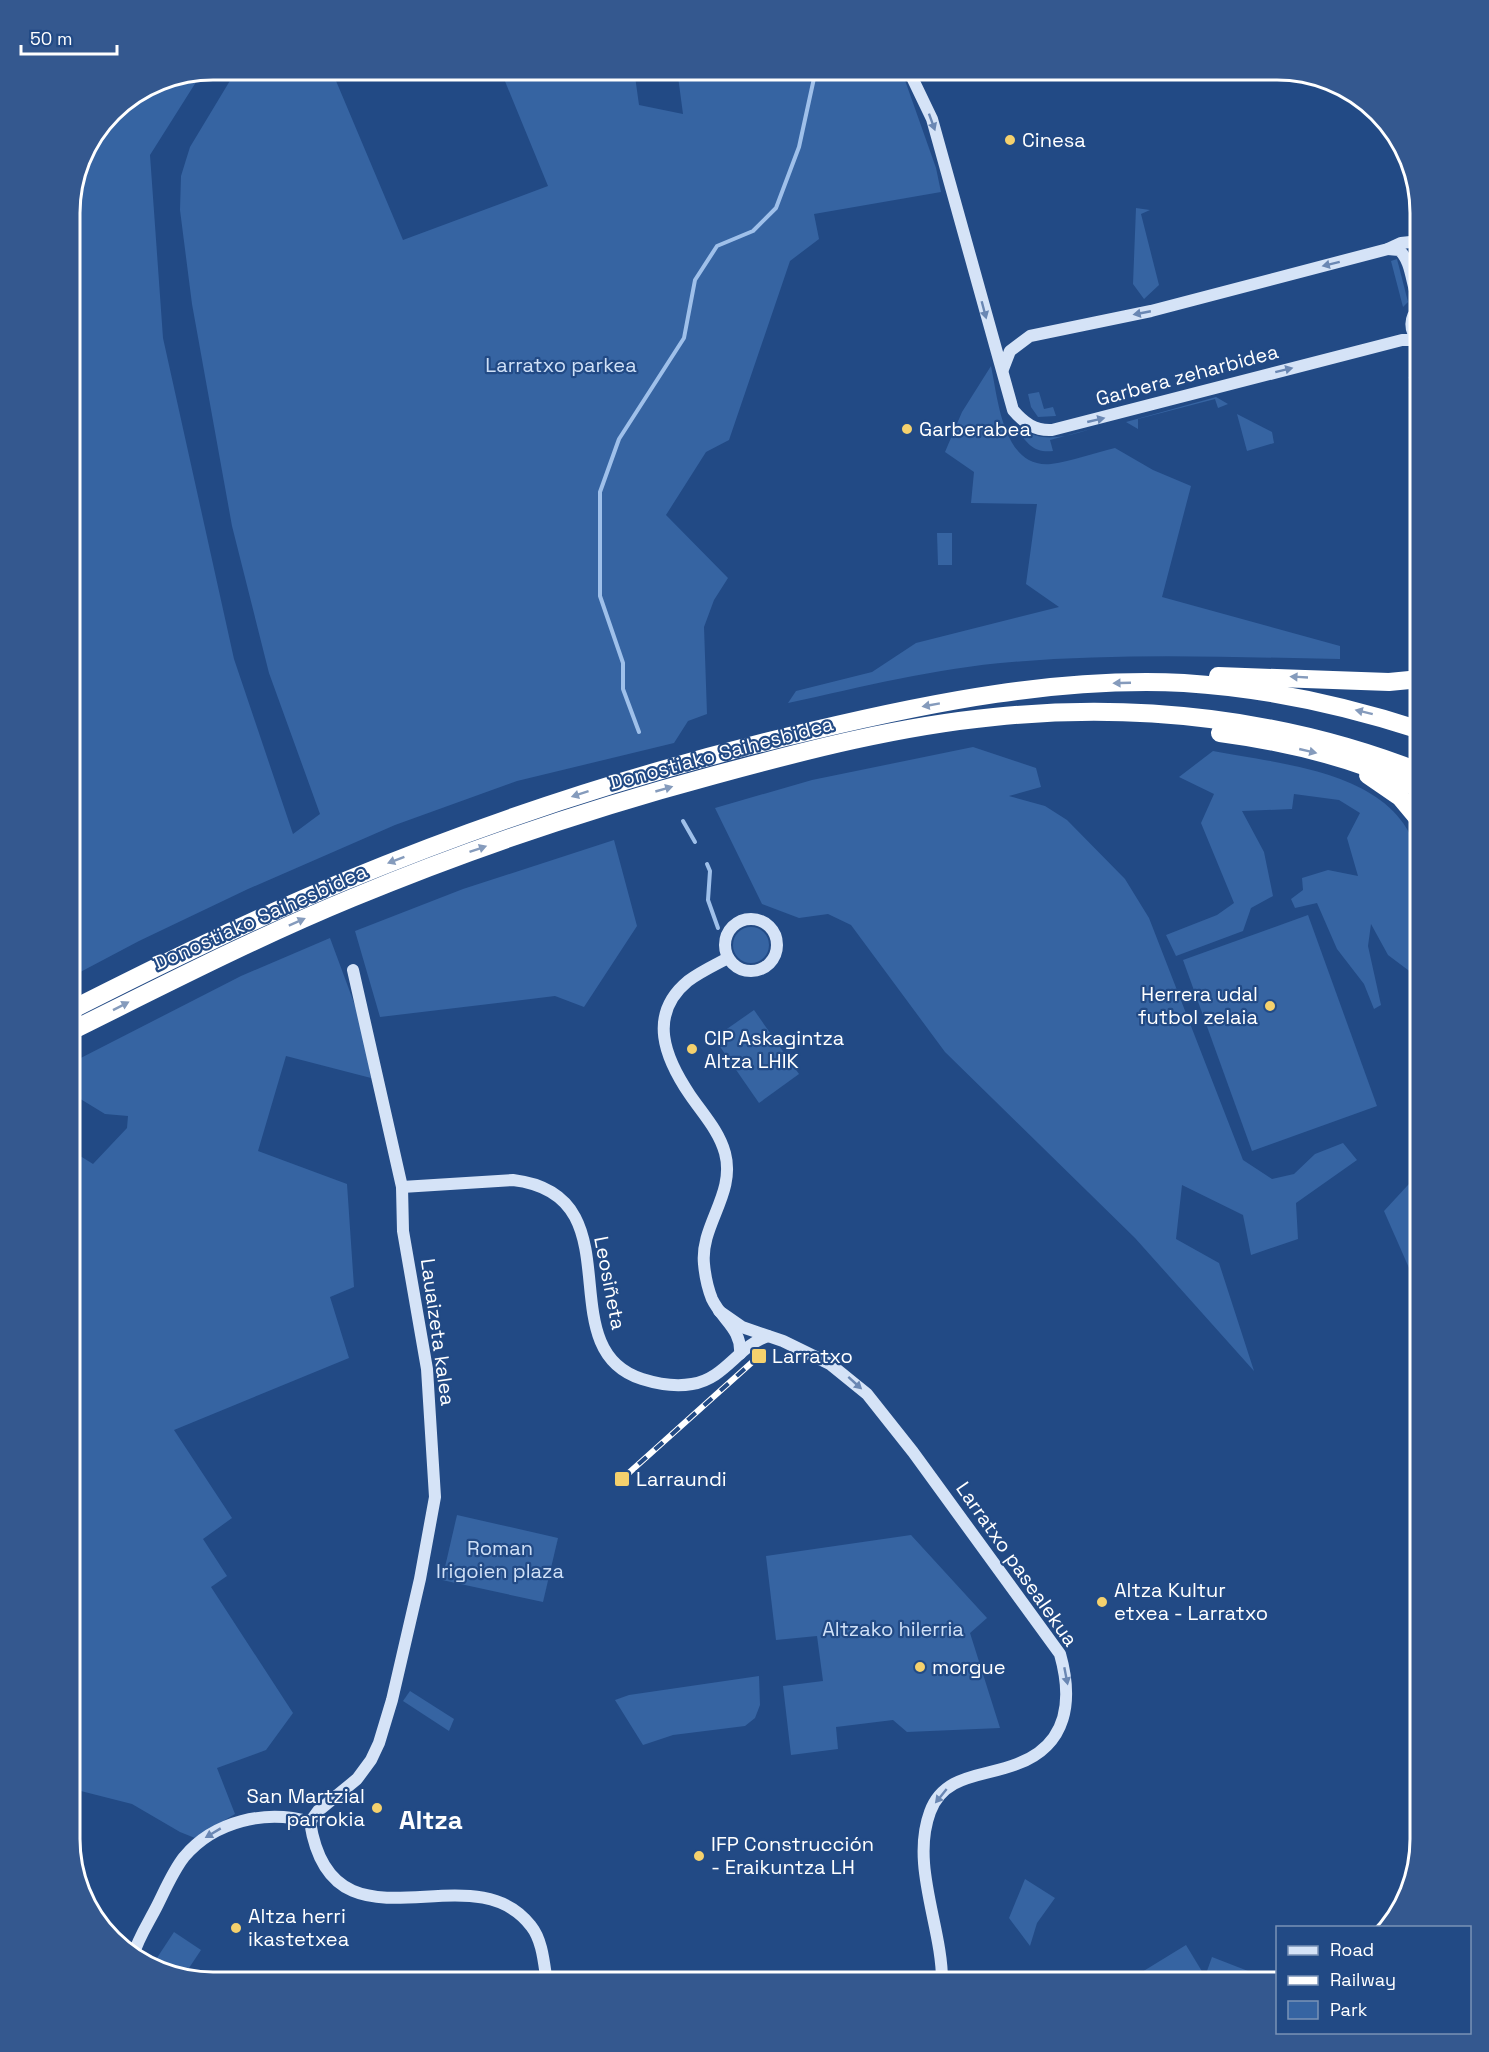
<svg xmlns="http://www.w3.org/2000/svg" width="1489" height="2052" font-family="'Space Grotesk',sans-serif">
	<style>
		.green { fill: #3664a2 }
		.lines { fill: none; stroke-linecap: round; stroke-linejoin: round }
		.stream { stroke: #9fc0ea; stroke-width: 4 }
		.secondary { stroke: #d5e3f7; stroke-width: 12 }
		.highway { stroke: #fff; stroke-width: 18 }
		.rail-casing { stroke: #fff; stroke-width: 6 }
		.rail { stroke: #224a85; stroke-width: 4; stroke-dasharray: 11; stroke-linecap: butt }
		.oneway { fill: #6a87b3 }
		.oneway2 { fill: #859bbc }
		.poi-dot { fill: #f5d16d; stroke: #224a85; stroke-width: 2 }
		.labels { text-anchor: middle; stroke-width: 4.5; stroke-linejoin: round; paint-order: stroke }
		.poi-label { font-size: 20px; fill: #fff; stroke: #224a85; text-anchor: start }
		.park-label { font-size: 20px; fill: #cfe0f7; stroke: #224a85 }
		.street-label { font-size: 20px; fill: #fff; stroke: #224a85 }
		.district-label { font-size: 26px; font-weight: bold; fill: #fff; stroke: #224a85 }
		.rim { fill: none; stroke: #fff; stroke-width: 3 }
	</style>
	<rect width="100%" height="100%" fill="#224a85"/>
	<g class="green">
		<path d="M 237,69 L 331,69 L 403,240 L 548,186 L 500,69 L 634,69 L 639,105 L 683,114 L 677,69 L 901,69 L 936,168 L 941,192 L 814,214 L 819,239 L 790,261 L 729,440 L 706,452 L 666,515 L 728,578 L 714,600 L 704,627 L 707,714 L 688,721 L 674,743 L 517,781 L 395,825 L 248,889 L 139,941 L 69,978 L 69,203 L 84,149 L 118,105 L 158,80 L 203,71 L 150,155 L 163,338 L 234,659 L 293,834 L 320,814 L 269,673 L 232,526 L 192,304 L 180,210 L 181,176 L 190,147 Z"/>
		<path d="M 1136,208 L 1150,210 L 1141,214 L 1159,285 L 1144,299 L 1133,284 Z"/>
		<path d="M 1397,259 L 1408,302 L 1403,307 L 1391,261 Z"/>
		<path d="M 1420,360 L 1420,383 L 1408,378 Z"/>
		<path d="M 991,366 C 998,399 1003,469 1051,464 C 1072,461 1094,453 1115,448 L 1153,470 L 1191,486 L 1162,597 L 1340,646 L 1340,659 C 1231,657 1121,653 1012,662 C 936,668 862,687 788,703 L 796,691 L 872,672 L 916,643 L 1059,607 L 1026,584 L 1037,504 L 971,503 L 974,472 L 945,452 L 962,412 Z"/>
		<path d="M 1039,392 L 1044,409 L 1053,407 L 1056,416 L 1038,417 L 1031,407 L 1028,394 Z"/>
		<path d="M 1216,397 L 1228,404 L 1218,408 L 1215,399 L 1138,419 L 1138,429 L 1126,422 Z"/>
		<path d="M 1237,414 L 1272,432 L 1274,443 L 1247,451 Z"/>
		<path d="M 1109,424 L 1050,440 L 1053,451 C 1034,453 1028,444 1017,430 L 1021,428 C 1047,448 1079,431 1109,424 Z"/>
		<path d="M 937,533 L 952,533 L 952,565 L 938,565 Z"/>
		<path d="M 973,747 L 1036,768 L 1041,787 L 1009,796 L 1045,806 L 1067,820 L 1125,879 L 1149,918 L 1243,1160 L 1272,1179 L 1294,1174 L 1315,1154 L 1343,1143 L 1357,1160 L 1296,1203 L 1298,1239 L 1251,1255 L 1243,1215 L 1182,1185 L 1176,1239 L 1219,1263 L 1254,1371 L 1135,1238 L 945,1052 L 851,925 L 828,914 L 799,918 L 762,904 L 715,808 L 812,780 Z"/>
		<path d="M 1213,751 C 1285,765 1403,772 1419,861 C 1422,874 1420,888 1420,902 C 1420,928 1420,953 1420,979 L 1388,955 L 1371,924 L 1368,946 L 1381,1005 L 1374,1009 L 1364,984 L 1337,949 L 1317,903 L 1295,908 L 1291,899 L 1303,890 L 1302,878 L 1328,870 L 1358,876 L 1347,838 L 1360,813 L 1339,800 L 1294,794 L 1292,809 L 1242,811 L 1264,852 L 1273,896 L 1251,908 L 1243,931 L 1176,956 L 1166,935 L 1217,915 L 1234,903 L 1201,823 L 1214,794 L 1179,777 Z"/>
		<path d="M 614,840 L 637,926 L 584,1007 L 555,996 L 380,1017 L 355,931 L 463,889 Z"/>
		<path d="M 1308,915 L 1377,1106 L 1252,1151 L 1183,960 Z"/>
		<circle cx="751" cy="945" r="18"/>
		<path d="M 330,938 L 360,1019 L 371,1078 L 286,1056 L 258,1151 L 347,1184 L 354,1287 L 330,1297 L 349,1358 L 174,1430 L 232,1518 L 203,1539 L 227,1576 L 211,1587 L 293,1713 L 266,1750 L 217,1768 L 235,1814 L 195,1838 L 180,1832 L 132,1804 L 69,1788 L 69,1149 L 93,1164 L 127,1128 L 128,1116 L 105,1114 L 69,1092 L 69,1064 L 241,976 Z"/>
		<path d="M 754,1010 L 799,1074 L 759,1103 L 714,1038 Z"/>
		<path d="M 1420,1172 L 1420,1293 L 1384,1211 Z"/>
		<path d="M 457,1515 L 558,1538 L 543,1602 L 442,1580 Z"/>
		<path d="M 911,1535 L 987,1618 L 970,1633 L 1000,1728 L 907,1732 L 893,1720 L 836,1727 L 838,1749 L 791,1755 L 783,1686 L 823,1681 L 817,1636 L 776,1640 L 766,1556 Z"/>
		<path d="M 759,1676 L 760,1705 L 755,1718 L 745,1726 L 673,1735 L 643,1745 L 615,1700 L 629,1695 Z"/>
		<path d="M 410,1691 L 454,1719 L 449,1731 L 403,1701 Z"/>
		<path d="M 1025,1879 L 1055,1898 L 1037,1923 L 1030,1946 L 1009,1918 Z"/>
		<path d="M 174,1932 L 201,1950 L 183,1977 L 151,1967 Z"/>
		<path d="M 1186,1945 L 1206,1978 L 1197,1983 L 1124,1983 Z"/>
		<path d="M 1212,1957 L 1248,1971 L 1244,1983 L 1207,1971 Z"/>
	</g>
	<g class="lines">
		<g class="stream">
			<path d="M 639,732 L 623,689 L 623,663 L 600,596 L 600,492 L 619,439 L 684,338 L 695,280 L 717,246 L 753,231 L 776,208 L 799,147 L 816,69"/>
			<path d="M 683,821 L 695,842"/>
			<path d="M 707,864 L 710,871 L 708,900 L 718,928"/>
		</g>
		<g class="secondary">
			<path d="M 908,69 L 932,119 L 1013,410 C 1024,423 1035,431 1052,430 L 1402,340 L 1417,340"/>
			<path d="M 1388,249 L 1399,250 C 1413,262 1411,288 1420,304"/>
			<path d="M 1420,342 C 1408,331 1409,317 1420,307"/>
			<path d="M 1003,369 L 1010,351 L 1030,336 L 1151,311 L 1388,249 L 1401,243 L 1420,241"/>
			<circle cx="751" cy="945" r="26"/>
			<path d="M 728,958 C 715,965 700,972 688,981 C 647,1015 665,1058 690,1095 C 703,1114 719,1131 725,1153 C 736,1194 700,1225 704,1264 C 705,1275 708,1289 712,1299 C 722,1320 742,1329 740,1354"/>
			<path d="M 402,1187 L 513,1180 C 639,1195 546,1349 642,1379 C 658,1384 675,1387 692,1384 C 725,1379 738,1346 768,1336"/>
			<path d="M 719,1311 L 742,1327 L 783,1341 L 830,1364 L 867,1394 L 913,1452 L 1060,1654 C 1073,1700 1068,1745 1017,1764 C 985,1777 944,1773 930,1812 C 910,1866 943,1928 942,1983"/>
			<path d="M 310,1822 L 318,1811 L 357,1779 L 371,1760 L 379,1743 L 392,1700 L 420,1579 L 435,1497 L 427,1369 L 403,1231 L 402,1187 L 353,970"/>
			<path d="M 310,1822 C 332,1964 471,1847 531,1926 C 543,1941 544,1965 547,1983"/>
			<path d="M 133,1956 C 138,1938 149,1922 157,1906 C 165,1890 173,1871 184,1857 C 214,1821 266,1809 310,1822"/>
		</g>
		<g class="highway">
			<path d="M 1218,676 L 1389,682 L 1420,679"/>
			<path d="M 1220,733 C 1288,742 1358,759 1420,789"/>
			<path d="M 1368,775 L 1400,797 L 1420,821"/>
			<path d="M 69,1011 C 160,965 251,920 345,881 C 497,818 652,768 811,731 C 933,702 1058,677 1184,683 C 1264,688 1343,705 1420,730"/>
			<path d="M 69,1032 C 162,986 255,938 352,898 C 470,849 592,808 715,775 C 807,750 900,726 994,717 C 1137,702 1286,719 1420,772"/>
		</g>
		<defs>
			<path id="rail" d="M 622,1479 L 759,1356"/>
		</defs>
		<use href="#rail" class="rail-casing"/>
		<use href="#rail" class="rail"/>
	</g>
	<defs><path id="oneway-solid" d="M-6-.8H1V-3.2L6.5 0L1 3.2V.8H-6Z" transform="scale(1.5)"/></defs>
	<g class="oneway">
		<use href="#oneway-solid" transform="translate(932 122) rotate(70)"/>
		<use href="#oneway-solid" transform="translate(1331 264) rotate(166)"/>
		<use href="#oneway-solid" transform="translate(984 310) rotate(75)"/>
		<use href="#oneway-solid" transform="translate(1142 313) rotate(169)"/>
		<use href="#oneway-solid" transform="translate(1284 370) rotate(-14)"/>
		<use href="#oneway-solid" transform="translate(1096 420) rotate(-13)"/>
		<use href="#oneway-solid" transform="translate(855 1383) rotate(42)"/>
		<use href="#oneway-solid" transform="translate(1066 1676) rotate(79)"/>
		<use href="#oneway-solid" transform="translate(941 1796) rotate(129)"/>
		<use href="#oneway-solid" transform="translate(213 1833) rotate(149)"/>
	</g>
	<g class="oneway2">
		<use href="#oneway-solid" transform="translate(1299 677) rotate(-177)"/>
		<use href="#oneway-solid" transform="translate(1122 683) rotate(178)"/>
		<use href="#oneway-solid" transform="translate(931 705) rotate(170)"/>
		<use href="#oneway-solid" transform="translate(1364 712) rotate(-166)"/>
		<use href="#oneway-solid" transform="translate(1308 751) rotate(13)"/>
		<use href="#oneway-solid" transform="translate(664 789) rotate(-16)"/>
		<use href="#oneway-solid" transform="translate(580 794) rotate(162)"/>
		<use href="#oneway-solid" transform="translate(478 849) rotate(-19)"/>
		<use href="#oneway-solid" transform="translate(396 860) rotate(159)"/>
		<use href="#oneway-solid" transform="translate(297 922) rotate(-24)"/>
		<use href="#oneway-solid" transform="translate(121 1006) rotate(-27)"/>
	</g>
	<g class="poi-dot">
		<circle cx="1010" cy="140" r="6"/>
		<circle cx="907" cy="429" r="6"/>
		<circle cx="1270" cy="1006" r="6"/>
		<circle cx="692" cy="1049" r="6"/>
		<rect x="751" y="1348" width="16" height="16" rx="3"/>
		<rect x="614" y="1471" width="16" height="16" rx="3"/>
		<circle cx="1102" cy="1602" r="6"/>
		<circle cx="920" cy="1667" r="6"/>
		<circle cx="377" cy="1808" r="6"/>
		<circle cx="699" cy="1856" r="6"/>
		<circle cx="236" cy="1928" r="6"/>
	</g>
	<g class="labels">
		<g class="poi-label">
			<text x="1022" y="147">Cinesa</text>
			<text x="919" y="436">Garberabea</text>
			<text x="1258" y="1001" text-anchor="end">Herrera udal<tspan x="1258" dy="23">futbol zelaia</tspan></text>
			<text x="704" y="1045">CIP Askagintza<tspan x="704" dy="23">Altza LHIK</tspan></text>
			<text x="772" y="1363">Larratxo</text>
			<text x="636" y="1486">Larraundi</text>
			<text x="1114" y="1597">Altza Kultur<tspan x="1114" dy="23">etxea - Larratxo</tspan></text>
			<text x="932" y="1674">morgue</text>
			<text x="365" y="1803" text-anchor="end">San Martzial<tspan x="365" dy="23">parrokia</tspan></text>
			<text x="711" y="1851">IFP Construcción<tspan x="711" dy="23">- Eraikuntza LH</tspan></text>
			<text x="248" y="1923">Altza herri<tspan x="248" dy="23">ikastetxea</tspan></text>
		</g>
		<g class="park-label">
			<text x="561" y="372">Larratxo parkea</text>
			<text x="500" y="1555">Roman<tspan x="500" dy="23">Irigoien plaza</tspan></text>
			<text x="893" y="1636">Altzako hilerria</text>
		</g>
		<g class="street-label">
			<text transform="translate(1187 375) rotate(-15)" y="7">Garbera zeharbidea</text>
			<text transform="translate(721 753) rotate(-15)" y="7">Donostiako Saihesbidea</text>
			<text transform="translate(260 917) rotate(-24)" y="7">Donostiako Saihesbidea</text>
			<text transform="translate(610 1283) rotate(79)" y="7">Leosiñeta</text>
			<text transform="translate(438 1332) rotate(82)" y="7">Lauaizeta kalea</text>
			<text transform="translate(1017 1564) rotate(55)" y="7">Larratxo pasealekua</text>
		</g>
		<g class="district-label">
			<text x="431" y="1829">Altza</text>
		</g>
	</g>
	<path d="M0 0H1489V2052H0ZM213 80H1277A133 133 0 0 1 1410 213V1839A133 133 0 0 1 1277 1972H213A133 133 0 0 1 80 1839V213A133 133 0 0 1 213 80Z" fill="#34588f" fill-rule="evenodd"/>
	<path class="rim" d="M213 80H1277A133 133 0 0 1 1410 213V1839A133 133 0 0 1 1277 1972H213A133 133 0 0 1 80 1839V213A133 133 0 0 1 213 80Z"/>
	<rect x="1276" y="1926" width="195" height="108" fill="#224a85" stroke="#7a92b6" stroke-width="1.5"/>
	<rect x="1288" y="1946" width="30" height="9" fill="#d5e3f7" stroke="#7a92b6" stroke-width="1.5"/>
	<text x="1330" y="1956" font-size="18" fill="#ffffff">Road</text>
	<rect x="1288" y="1976" width="30" height="9" fill="#ffffff" stroke="#7a92b6" stroke-width="1.5"/>
	<text x="1330" y="1986" font-size="18" fill="#ffffff">Railway</text>
	<rect x="1288" y="2001" width="30" height="18" fill="#3664a2" stroke="#7a92b6" stroke-width="1.5"/>
	<text x="1330" y="2016" font-size="18" fill="#ffffff">Park</text>
	<path d="M21 45v9h96v-9" fill="none" stroke="#ffffff" stroke-width="3"/>
	<text x="30" y="45" font-size="18" fill="#ffffff" stroke="#224a85" stroke-width="4.5" paint-order="stroke">50 m</text>
</svg>
